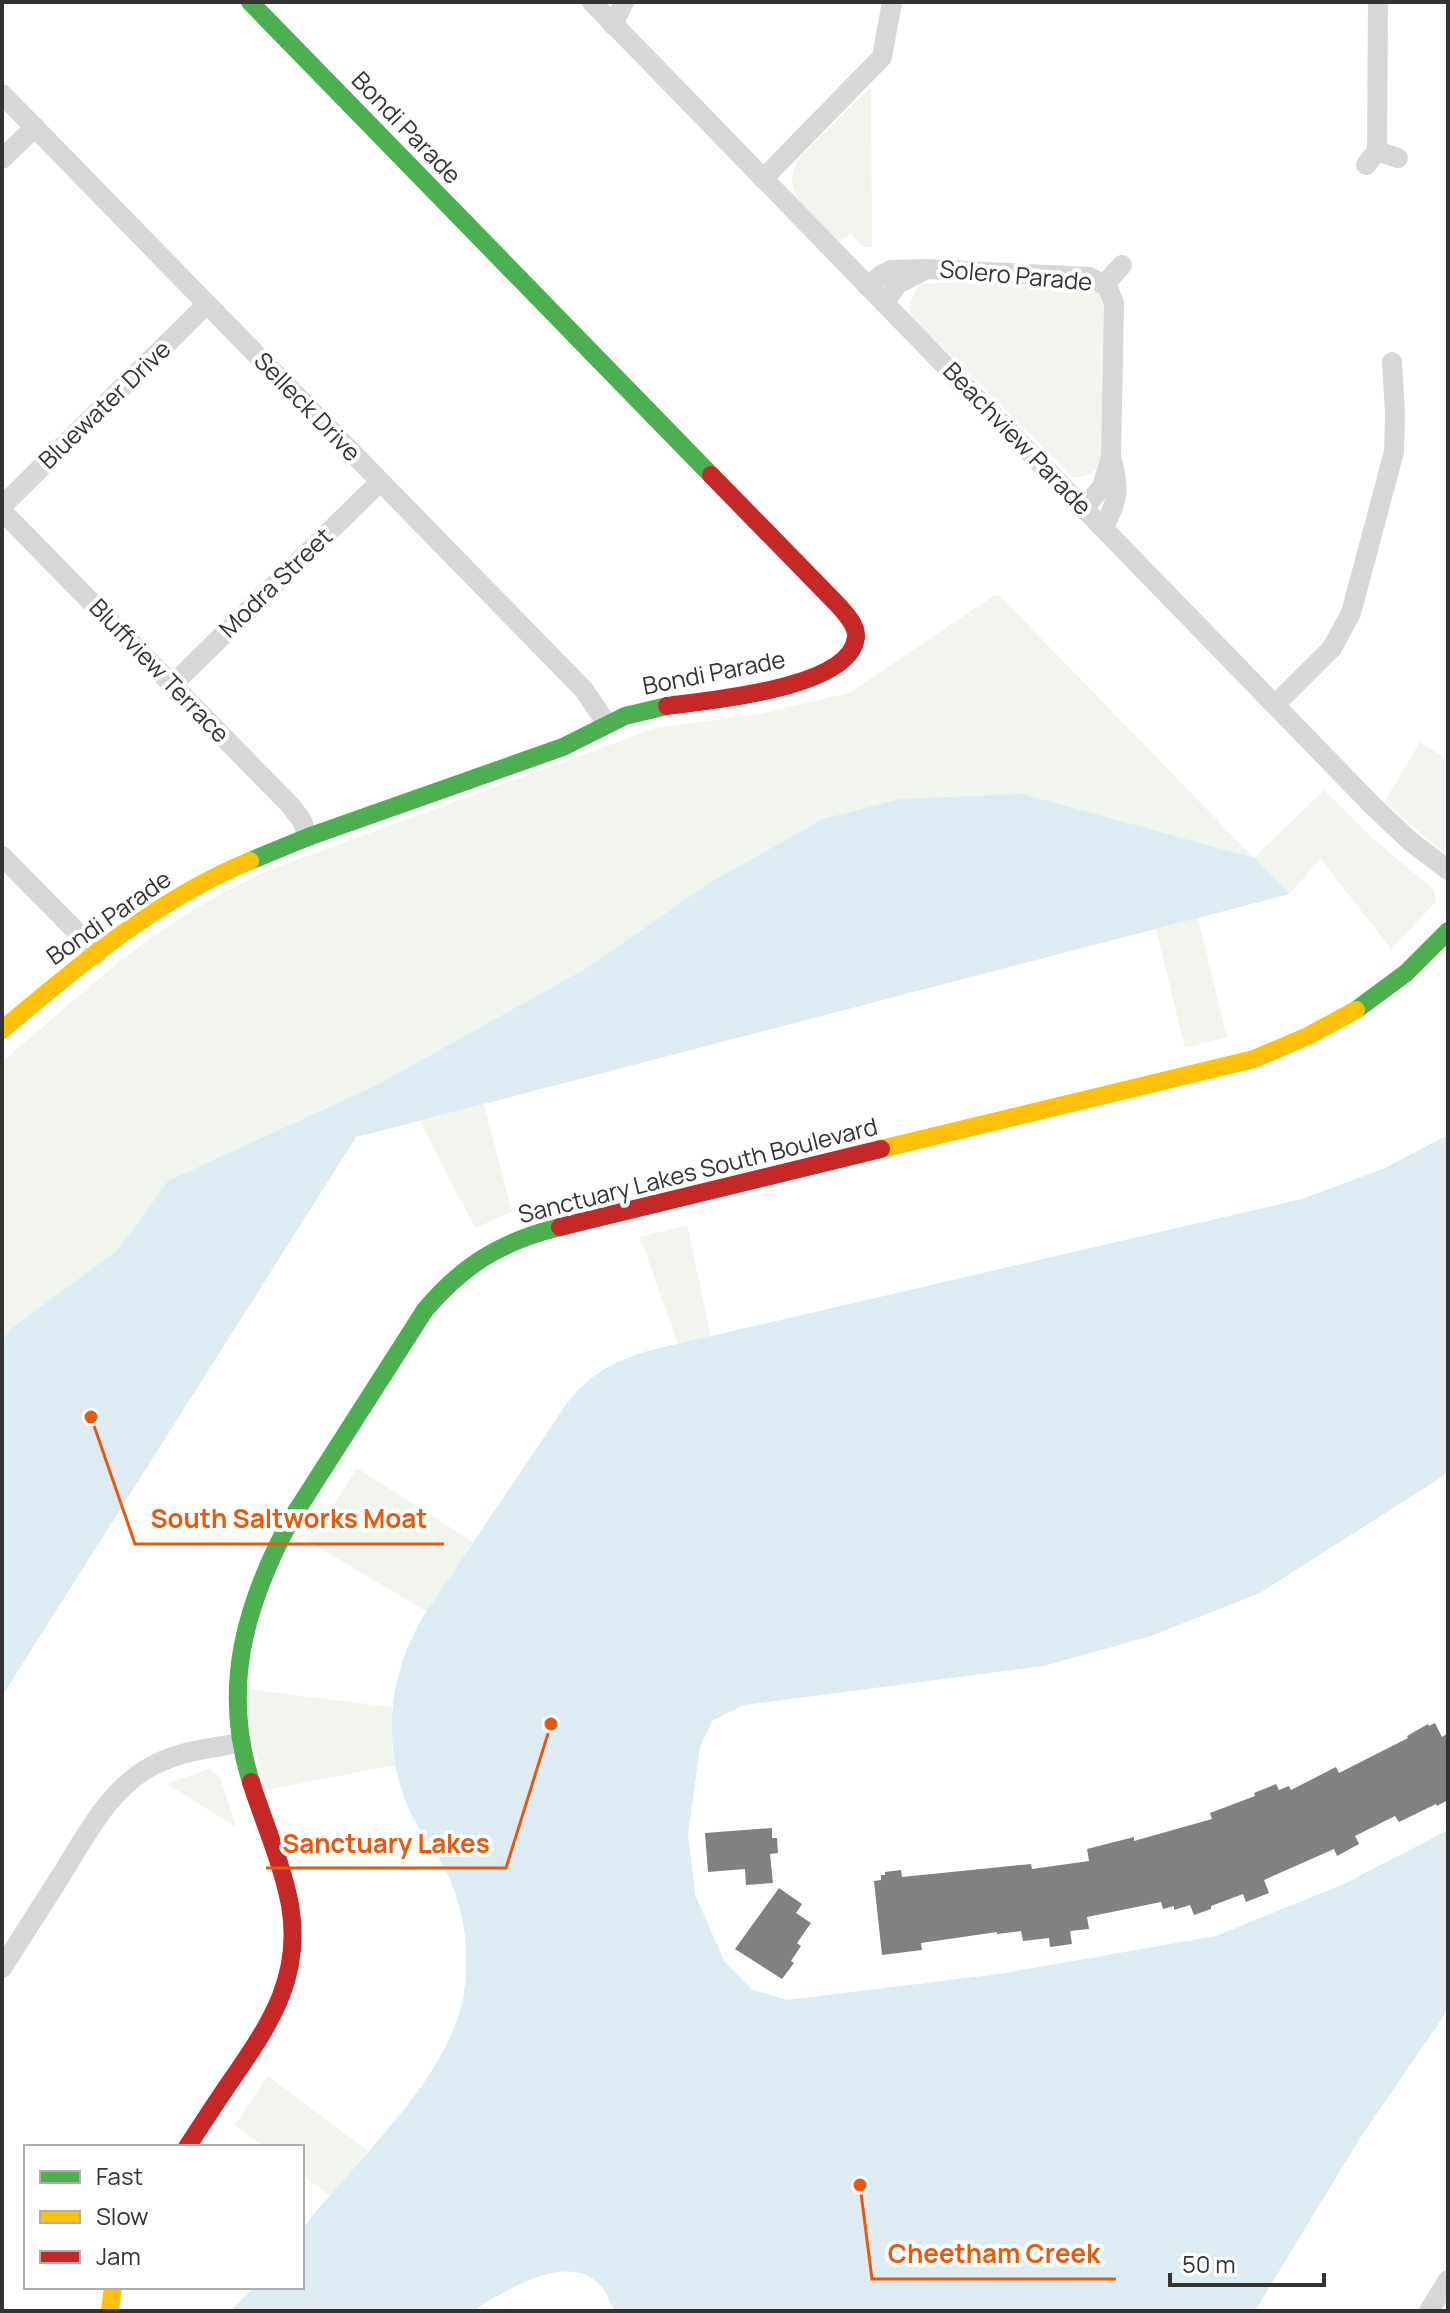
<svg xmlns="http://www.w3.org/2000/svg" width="1450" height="2313" font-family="Manrope,sans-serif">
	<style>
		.green { fill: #f1f5ed }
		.water { fill: #ddebf3 }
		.building { fill: #818181 }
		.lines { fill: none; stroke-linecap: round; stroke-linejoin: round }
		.street { stroke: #d7d7d7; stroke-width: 20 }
		.fast { stroke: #4caf50; stroke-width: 18 }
		.slow { stroke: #ffc107; stroke-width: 18 }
		.jam { stroke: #c62828; stroke-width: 18 }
		.labels { text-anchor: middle; stroke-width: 8; stroke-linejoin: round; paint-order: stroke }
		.street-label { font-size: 24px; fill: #333; stroke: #fff }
		.leader { fill: none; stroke: #e8590c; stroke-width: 3 }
		.callout-dot { fill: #e8590c; stroke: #fff; stroke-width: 3 }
		.callout-label { font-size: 26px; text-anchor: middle; font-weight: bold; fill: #e8590c; stroke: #fff; stroke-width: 8; stroke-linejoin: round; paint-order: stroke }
	</style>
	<rect width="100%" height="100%" fill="#fff"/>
	<g class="green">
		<path d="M 871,87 L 872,247 L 864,247 L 850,234 L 840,242 C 816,217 774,192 801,156 Z"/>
		<path d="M 1089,277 L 1105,285 L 1101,464 C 1093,474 1086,478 1073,477 L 911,316 L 909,305 L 919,284 Z"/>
		<path d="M 995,595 L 999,595 L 1254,858 L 1324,790 L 1369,835 L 1434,890 L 1436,902 L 1391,949 L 1321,859 L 1289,894 L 1198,918 L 1227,1037 L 1185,1048 L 1156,929 L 484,1104 L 512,1212 L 475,1228 L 420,1121 L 356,1137 L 2,1696 L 2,1062 C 54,1018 105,970 161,931 C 195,908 231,888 269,870 L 656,728 L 759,714 L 849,693 Z"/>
		<path d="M 1420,742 L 1448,760 L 1448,856 L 1384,802 Z"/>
		<path d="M 687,1225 L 711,1337 L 678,1344 L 640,1237 Z"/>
		<path d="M 357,1468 L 473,1542 L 427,1612 L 310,1542 Z"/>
		<path d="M 246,1689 L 392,1707 L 392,1749 L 395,1765 L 266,1790 L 249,1730 Z"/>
		<path d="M 209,1769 L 220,1777 L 236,1827 L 167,1784 Z"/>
		<path d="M 268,2076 L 368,2151 L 331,2196 L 302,2175 L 302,2147 L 265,2147 L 235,2125 Z"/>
	</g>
	<g class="water">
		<path d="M 1023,794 L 1254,858 L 1289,894 L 356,1137 L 2,1696 L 2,1341 L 12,1328 L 118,1250 L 168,1181 L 375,1086 L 472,1032 L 587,968 L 711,882 L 823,819 L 901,799 Z"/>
		<path d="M 1448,1135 L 1448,1473 L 1260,1593 L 1148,1637 L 1043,1666 L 744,1705 L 713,1720 L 700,1747 L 688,1834 L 695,1894 L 724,1961 L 751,1989 L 787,2000 L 999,1974 L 1216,1936 L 1344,1884 L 1448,1830 L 1448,2010 L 1360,2138 L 1255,2311 L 615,2311 C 610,2302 606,2291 599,2284 C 567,2251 502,2292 473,2311 L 230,2311 L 255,2287 L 302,2287 C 302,2272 299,2247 302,2232 C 305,2222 327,2199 335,2190 C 380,2137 443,2075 461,2007 C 472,1963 466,1911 446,1871 C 436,1851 421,1834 411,1814 C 381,1749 387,1678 423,1617 L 565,1406 C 590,1373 612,1362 651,1350 L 1302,1199 L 1385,1168 Z"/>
	</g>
	<g class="building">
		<path d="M 1435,1723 L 1442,1737 L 1448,1733 L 1448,1800 L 1437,1806 L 1436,1804 L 1399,1822 L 1395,1816 L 1355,1836 L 1359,1844 L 1337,1856 L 1334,1849 L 1264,1880 L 1269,1893 L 1246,1902 L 1243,1894 L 1211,1906 L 1211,1909 L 1194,1915 L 1190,1905 L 1174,1910 L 1174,1906 L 1163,1909 L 1161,1902 L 1087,1917 L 1089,1929 L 1070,1931 L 1072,1944 L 1050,1947 L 1049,1938 L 1023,1941 L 1021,1931 L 997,1934 L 997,1932 L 921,1943 L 922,1950 L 882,1955 L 874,1881 L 881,1880 L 881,1875 L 885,1875 L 885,1872 L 901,1870 L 902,1877 L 1031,1864 L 1032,1869 L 1089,1861 L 1087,1849 L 1134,1837 L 1134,1841 L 1212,1819 L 1210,1813 L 1255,1796 L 1254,1793 L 1276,1784 L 1279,1790 L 1289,1786 L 1291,1790 L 1336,1767 L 1339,1773 L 1408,1738 L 1407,1736 L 1428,1724 L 1429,1726 Z"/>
		<path d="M 772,1828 L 772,1838 L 777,1838 L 778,1853 L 770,1854 L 773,1883 L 746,1885 L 745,1869 L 708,1872 L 705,1833 Z"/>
		<path d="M 779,1888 L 802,1904 L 796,1913 L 811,1923 L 797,1943 L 801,1946 L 791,1961 L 794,1963 L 782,1979 L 735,1949 Z"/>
	</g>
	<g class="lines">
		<g class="street">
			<path d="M 592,2 L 1373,806 L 1410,841 L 1448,870"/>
			<path d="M 613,25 L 624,2"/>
			<path d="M 2,94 L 584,690 L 607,724"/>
			<path d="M 1377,151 L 1378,2"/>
			<path d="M 2,159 L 35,127"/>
			<path d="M 1366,165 L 1377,151 L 1398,158"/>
			<path d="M 763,179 L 882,57 L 892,2"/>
			<path d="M 1105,284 L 1122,265"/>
			<path d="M 867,286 L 881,275 L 891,270 L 927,269 L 1089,277 L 1107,286 L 1114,303 L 1111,457 L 1102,487 L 1084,508"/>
			<path d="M 884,303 L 898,284 L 923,271"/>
			<path d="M 2,506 L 207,304"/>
			<path d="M 2,511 L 291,806 L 302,821 L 308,837"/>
			<path d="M 1103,528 C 1119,500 1120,488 1111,457"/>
			<path d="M 172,685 L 380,482"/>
			<path d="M 1275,705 L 1332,648 L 1351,613 L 1394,452 L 1395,414 L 1392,362"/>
			<path d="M 2,856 L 73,928 L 96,955"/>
			<path d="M 2,1968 C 22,1937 42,1905 62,1874 C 86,1835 110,1788 152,1766 C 180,1751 210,1748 241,1743"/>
			<path d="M 1429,2311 L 1448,2280"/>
		</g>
		<g class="fast">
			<path d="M 250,2 L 711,475"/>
			<path d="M 250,861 L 308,837 L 563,747 L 625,716 L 667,706"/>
			<path d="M 1356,1010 L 1406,973 L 1448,931"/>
			<path d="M 251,1782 C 221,1688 245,1605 290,1521 L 425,1310 C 463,1265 502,1241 560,1227"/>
		</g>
		<g class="slow">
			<path d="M 2,1030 C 78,966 157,899 250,861"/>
			<path d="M 881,1149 L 1254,1059 L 1308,1036 L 1356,1010"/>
			<path d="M 110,2311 L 113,2287"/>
		</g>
		<g class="jam">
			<path d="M 667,706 C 709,700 851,689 856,637 C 857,625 845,613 838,605 L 711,475"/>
			<path d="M 560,1227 L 881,1149"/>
			<path d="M 187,2147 C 203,2123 218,2099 235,2075 C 272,2021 302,1975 290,1905 C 282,1863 264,1823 251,1782"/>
		</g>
	</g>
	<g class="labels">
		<g class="street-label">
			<text transform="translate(406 128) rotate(46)" y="8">Bondi Parade</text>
			<text transform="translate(1016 276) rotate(5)" y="8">Solero Parade</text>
			<text transform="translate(105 405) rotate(-44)" y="8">Bluewater Drive</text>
			<text transform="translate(307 407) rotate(46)" y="8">Selleck Drive</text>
			<text transform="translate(1017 439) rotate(46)" y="8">Beachview Parade</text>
			<text transform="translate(276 583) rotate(-44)" y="8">Modra Street</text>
			<text transform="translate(159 671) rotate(46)" y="8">Bluffview Terrace</text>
			<text transform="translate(714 673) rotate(-11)" y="8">Bondi Parade</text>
			<text transform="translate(109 918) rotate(-35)" y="8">Bondi Parade</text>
			<text transform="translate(698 1171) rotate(-14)" y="8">Sanctuary Lakes South Boulevard</text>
		</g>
	</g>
	<path class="leader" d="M91 1417L135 1544H444M551 1724L506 1868H266M860 2185L872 2279H1116"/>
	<g class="callout-dot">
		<circle cx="91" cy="1417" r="8"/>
		<circle cx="551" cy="1724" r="8"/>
		<circle cx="860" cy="2185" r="8"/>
	</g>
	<g class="callout-label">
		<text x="289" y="1528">South Saltworks Moat</text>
		<text x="386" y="1853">Sanctuary Lakes</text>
		<text x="994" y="2263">Cheetham Creek</text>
	</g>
	<rect width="1450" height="2313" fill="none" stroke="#333333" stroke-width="8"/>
	<rect x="24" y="2145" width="280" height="144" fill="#ffffff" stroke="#adadad" stroke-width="2"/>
	<rect x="40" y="2171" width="40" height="12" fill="#4caf50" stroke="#adadad" stroke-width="2"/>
	<text x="96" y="2185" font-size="24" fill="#333333">Fast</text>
	<rect x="40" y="2211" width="40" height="12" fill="#ffc107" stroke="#adadad" stroke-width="2"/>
	<text x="96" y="2225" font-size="24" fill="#333333">Slow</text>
	<rect x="40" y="2251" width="40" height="12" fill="#c62828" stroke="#adadad" stroke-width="2"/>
	<text x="96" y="2265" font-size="24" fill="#333333">Jam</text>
	<path d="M1170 2273v12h154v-12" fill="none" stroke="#333333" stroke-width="4"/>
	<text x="1182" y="2273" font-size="24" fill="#333333" stroke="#ffffff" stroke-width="6" paint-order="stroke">50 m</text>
</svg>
